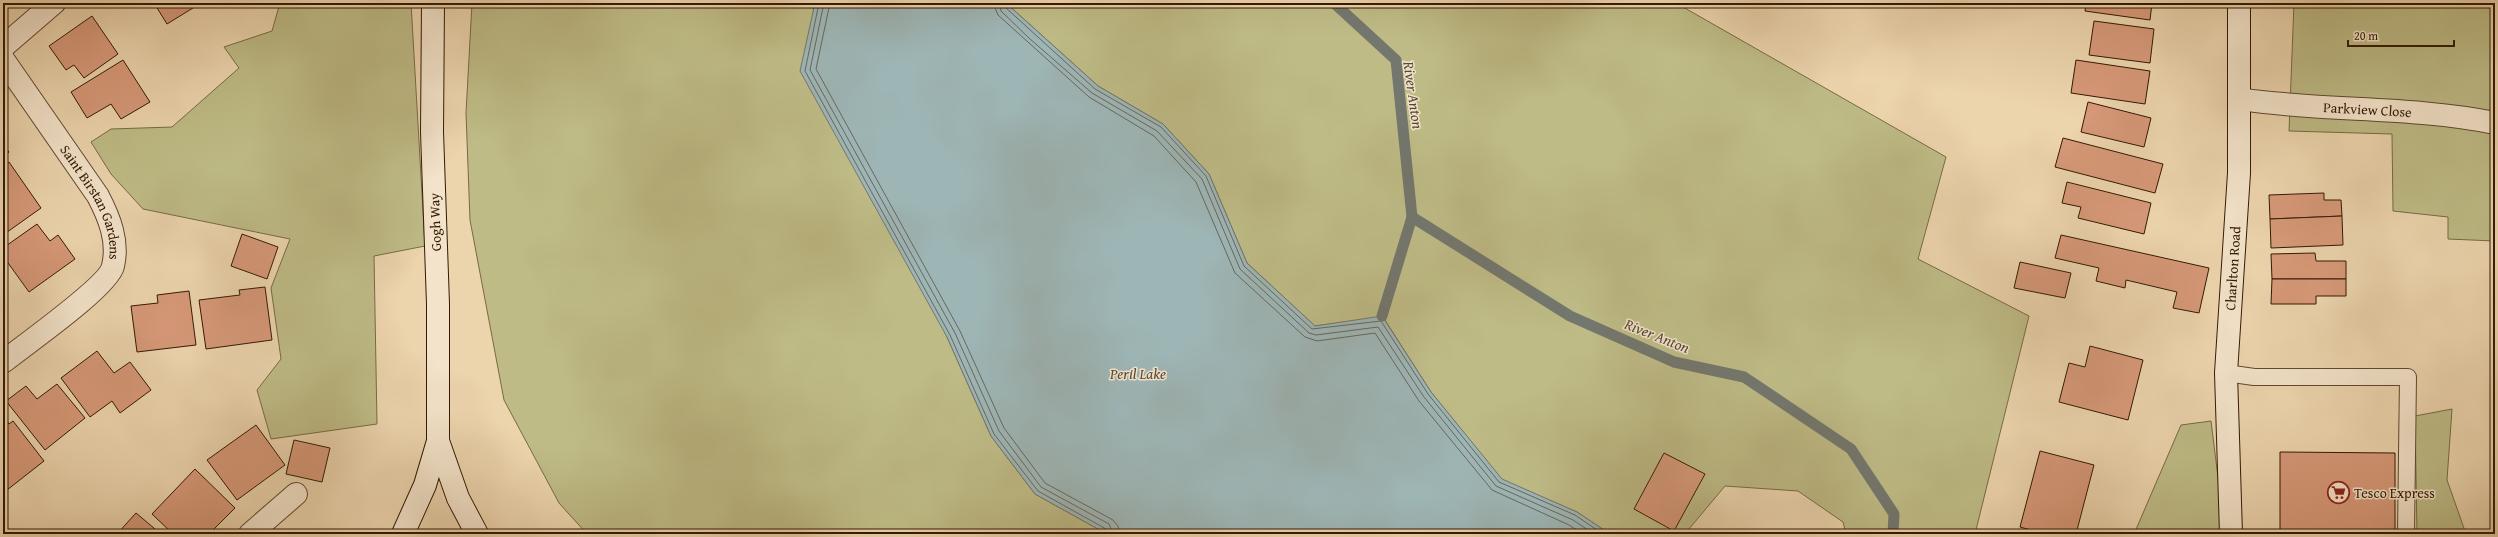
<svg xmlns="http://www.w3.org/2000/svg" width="2498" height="537" font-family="'Gentium Book Plus',serif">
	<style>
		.green { fill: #bebb86; stroke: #786a44 }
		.water { fill: #9db5b5; stroke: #73776e }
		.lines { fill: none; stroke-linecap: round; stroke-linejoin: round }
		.shore { stroke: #68675c; stroke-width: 1 }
		.stream { stroke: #73776e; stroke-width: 11 }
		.building { fill: #d79979; stroke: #331903 }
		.lane-casing { stroke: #61482e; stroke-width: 18 }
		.street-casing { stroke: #61482e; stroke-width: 24 }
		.secondary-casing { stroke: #331903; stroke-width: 24 }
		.lane { stroke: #f3e3ca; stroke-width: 16 }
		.street { stroke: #f3e3ca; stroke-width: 22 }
		.secondary { stroke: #f3e3ca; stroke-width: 22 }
		.labels { text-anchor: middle; stroke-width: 3; stroke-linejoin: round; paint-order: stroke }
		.street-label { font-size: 14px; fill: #331903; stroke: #f3e3ca }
		.poi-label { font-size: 14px; fill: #331903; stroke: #f3e3ca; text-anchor: start }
		.water-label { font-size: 15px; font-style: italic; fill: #534838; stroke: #f3e3ca }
	</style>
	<rect width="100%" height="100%" fill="#ecd4ad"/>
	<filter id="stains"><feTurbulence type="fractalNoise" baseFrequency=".005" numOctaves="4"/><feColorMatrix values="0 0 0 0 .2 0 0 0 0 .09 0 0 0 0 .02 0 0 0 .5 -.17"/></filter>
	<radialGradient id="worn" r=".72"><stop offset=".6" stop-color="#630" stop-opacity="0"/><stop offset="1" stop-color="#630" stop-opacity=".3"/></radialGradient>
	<g class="green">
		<path d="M 280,3 L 411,3 L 425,246 L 374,256 L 377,424 L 271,439 L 257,390 L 281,359 L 271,288 L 290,239 L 143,209 L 111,174 L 91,142 L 111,129 L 172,127 L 239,68 L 224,47 L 272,31 Z"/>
		<path d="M 472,3 L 815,3 L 813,9 L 947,337 L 991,436 L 1035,494 L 1107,534 L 587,534 L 559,503 L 504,400 L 470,220 L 466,113 Z"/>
		<path d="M 1006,3 L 1676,3 L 1946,157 L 1918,259 L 2029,316 L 1975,534 L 1846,534 L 1843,522 L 1798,491 L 1725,486 L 1689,529 L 1688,534 L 1610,534 L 1577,512 L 1502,480 L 1431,392 L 1383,317 L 1315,326 L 1247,263 L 1209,174 L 1163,124 L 1098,86 Z"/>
		<path d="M 2294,3 L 2495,3 L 2495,241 L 2448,239 L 2448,217 L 2393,211 L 2392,134 L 2289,131 Z"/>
		<path d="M 2452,409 L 2447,480 L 2466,534 L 2417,534 L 2415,416 Z"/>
		<path d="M 2211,421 L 2225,534 L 2134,534 L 2181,425 Z"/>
	</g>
	<path class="water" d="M 815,3 L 1006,3 L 1098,86 L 1163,124 L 1209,174 L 1247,263 L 1315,326 L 1382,316 L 1431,392 L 1502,479 L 1577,512 L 1610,534 L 1107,534 L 1035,494 L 991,436 L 947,337 L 800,71 Z"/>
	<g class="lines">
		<g class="shore">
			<path d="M 819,3 L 805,71 L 950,335 L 994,434 L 1038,491 L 1106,529 L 1108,534"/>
			<path d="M 824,3 L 810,70 L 955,333 L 999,431 L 1041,487 L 1109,524 L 1113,534"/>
			<path d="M 830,3 L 816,69 L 960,331 L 1004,428 L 1045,483 L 1113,520 L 1118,526 L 1119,534"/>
			<path d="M 993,3 L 998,15 L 1089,97 L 1154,136 L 1196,182 L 1235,273 L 1305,337 L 1317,341 L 1375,333 L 1419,401 L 1492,490 L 1569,525 L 1583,534"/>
			<path d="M 999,3 L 1001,11 L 1030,39 L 1092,93 L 1157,131 L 1202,179 L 1240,269 L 1309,333 L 1316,335 L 1378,327 L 1424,397 L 1496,486 L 1573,520 L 1594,534"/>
			<path d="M 1004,3 L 1005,7 L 1095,89 L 1161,127 L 1206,176 L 1244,266 L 1312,329 L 1381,321 L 1428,394 L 1499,482 L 1575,515 L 1603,534"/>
		</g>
		<g class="stream">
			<path d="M 1334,3 L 1396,60 L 1412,217 L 1382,316"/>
			<path d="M 1412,217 L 1570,316 L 1674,362 L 1744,377 L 1851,449 L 1894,514 L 1893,534"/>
		</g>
	</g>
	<g class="building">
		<path d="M 154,3 L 201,3 L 167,24 Z"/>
		<path d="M 2086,3 L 2152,3 L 2150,20 L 2085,11 Z"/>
		<path d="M 92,16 L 118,54 L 84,78 L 74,65 L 66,70 L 49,46 Z"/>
		<path d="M 2094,21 L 2154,29 L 2150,63 L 2089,55 Z"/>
		<path d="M 123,60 L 150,102 L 121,119 L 111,104 L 87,118 L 71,92 Z"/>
		<path d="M 2076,60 L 2150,71 L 2145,104 L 2071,93 Z"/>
		<path d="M 2088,102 L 2151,118 L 2144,147 L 2081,132 Z"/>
		<path d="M 2063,138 L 2163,164 L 2155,193 L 2055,167 Z"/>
		<path d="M 3,145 L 9,152 L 3,157 Z"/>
		<path d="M 9,162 L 41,208 L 3,235 L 3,166 Z"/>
		<path d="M 2067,182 L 2151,203 L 2144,234 L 2078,218 L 2081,207 L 2062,203 Z"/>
		<path d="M 2324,193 L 2324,200 L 2341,200 L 2342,216 L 2270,219 L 2269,195 Z"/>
		<path d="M 2342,216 L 2343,245 L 2271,248 L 2270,219 Z"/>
		<path d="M 37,224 L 50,241 L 58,235 L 75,259 L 29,292 L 3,256 L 3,248 Z"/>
		<path d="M 242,234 L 278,247 L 267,279 L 231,266 Z"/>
		<path d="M 2061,235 L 2209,268 L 2199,313 L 2173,308 L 2177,292 L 2126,280 L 2125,288 L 2096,281 L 2099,268 L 2055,258 Z"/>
		<path d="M 2315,253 L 2316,261 L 2346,261 L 2346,279 L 2272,279 L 2271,254 Z"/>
		<path d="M 2020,262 L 2071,273 L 2065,298 L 2014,288 Z"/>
		<path d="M 2272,279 L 2346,279 L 2346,296 L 2316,296 L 2316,304 L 2271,304 Z"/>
		<path d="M 265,287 L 272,340 L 206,349 L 199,300 L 240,295 L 239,290 Z"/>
		<path d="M 189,291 L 196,345 L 137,352 L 131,306 L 158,303 L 157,295 Z"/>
		<path d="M 2090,346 L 2143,360 L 2128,420 L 2059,402 L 2069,363 L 2085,367 Z"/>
		<path d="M 97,351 L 114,373 L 130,362 L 151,390 L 120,413 L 112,401 L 90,417 L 61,378 Z"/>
		<path d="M 57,384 L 85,418 L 45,450 L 6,401 L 26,386 L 37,399 Z"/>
		<path d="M 6,419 L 9,424 L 13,421 L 44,461 L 7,490 L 3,485 L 3,421 Z"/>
		<path d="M 256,425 L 285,465 L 237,500 L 207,460 Z"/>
		<path d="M 294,440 L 330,448 L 322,482 L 286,474 Z"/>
		<path d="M 2040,451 L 2094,465 L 2076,534 L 2045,534 L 2020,527 Z"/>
		<path d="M 2280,452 L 2395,453 L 2395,534 L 2280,534 Z"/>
		<path d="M 1664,453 L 1705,474 L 1674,531 L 1634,509 Z"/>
		<path d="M 195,469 L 235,508 L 209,534 L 173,534 L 152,514 Z"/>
		<path d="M 136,513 L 161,534 L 117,534 Z"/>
	</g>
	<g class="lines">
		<defs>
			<path id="lane" d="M 2226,373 L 2254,377 L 2408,377 L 2406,534"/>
			<g id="street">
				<path d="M 3,47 L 54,3"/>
				<path id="s1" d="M 3,59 L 98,196 C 109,217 119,241 113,266 C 109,286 23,346 3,362"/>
				<path id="s2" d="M 2240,99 C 2325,112 2412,106 2495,123"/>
				<path d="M 250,534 L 296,494"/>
			</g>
			<g id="secondary">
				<path d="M 438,441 L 458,498 L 477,534"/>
				<path d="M 403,534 L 425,485 L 438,441 L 438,304 L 432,132 L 433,3"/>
				<path id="s3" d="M 2231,534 L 2226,373 L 2239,173 L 2239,3"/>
			</g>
		</defs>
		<use href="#lane" class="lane-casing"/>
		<use href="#street" class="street-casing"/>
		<use href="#secondary" class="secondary-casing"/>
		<use href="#lane" class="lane"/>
		<use href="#street" class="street"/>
		<use href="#secondary" class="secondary"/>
	</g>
	<defs>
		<symbol id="supermarket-ring" viewBox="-11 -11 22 22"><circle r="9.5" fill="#f3e3ca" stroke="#8f2418" stroke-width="1.5"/><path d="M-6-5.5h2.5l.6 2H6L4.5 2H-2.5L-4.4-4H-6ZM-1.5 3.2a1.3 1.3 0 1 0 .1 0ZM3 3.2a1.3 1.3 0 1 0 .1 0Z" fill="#8f2418"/></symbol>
	</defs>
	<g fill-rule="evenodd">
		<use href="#supermarket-ring" x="2326" y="480" width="25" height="25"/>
	</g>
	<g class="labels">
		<g class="street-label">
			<text dy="5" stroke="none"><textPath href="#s2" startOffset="128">Parkview Close</textPath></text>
			<text dy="5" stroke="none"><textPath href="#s1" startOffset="170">Saint Birstan Gardens</textPath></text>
			<text transform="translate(435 222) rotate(-92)" y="5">Gogh Way</text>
			<text dy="5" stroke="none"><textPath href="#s3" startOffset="266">Charlton Road</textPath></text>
		</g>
		<g class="poi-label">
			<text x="2354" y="498">Tesco Express</text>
		</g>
		<g class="water-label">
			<text transform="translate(1413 95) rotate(82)" y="5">River Anton</text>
			<text transform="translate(1657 336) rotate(22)" y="5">River Anton</text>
			<text x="1138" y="379">Peril Lake</text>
		</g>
	</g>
	<rect width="2498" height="537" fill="none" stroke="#ecd4ad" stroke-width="16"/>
	<rect x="4" y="4" width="2490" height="529" fill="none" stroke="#331903" stroke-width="2"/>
	<rect x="8" y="8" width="2482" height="521" fill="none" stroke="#331903"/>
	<path d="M2348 40v6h106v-6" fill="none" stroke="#331903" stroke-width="2"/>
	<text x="2354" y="40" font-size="12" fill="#331903" stroke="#f3e3ca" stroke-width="3" paint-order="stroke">20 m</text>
	<rect width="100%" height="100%" filter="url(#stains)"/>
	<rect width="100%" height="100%" fill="url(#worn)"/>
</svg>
